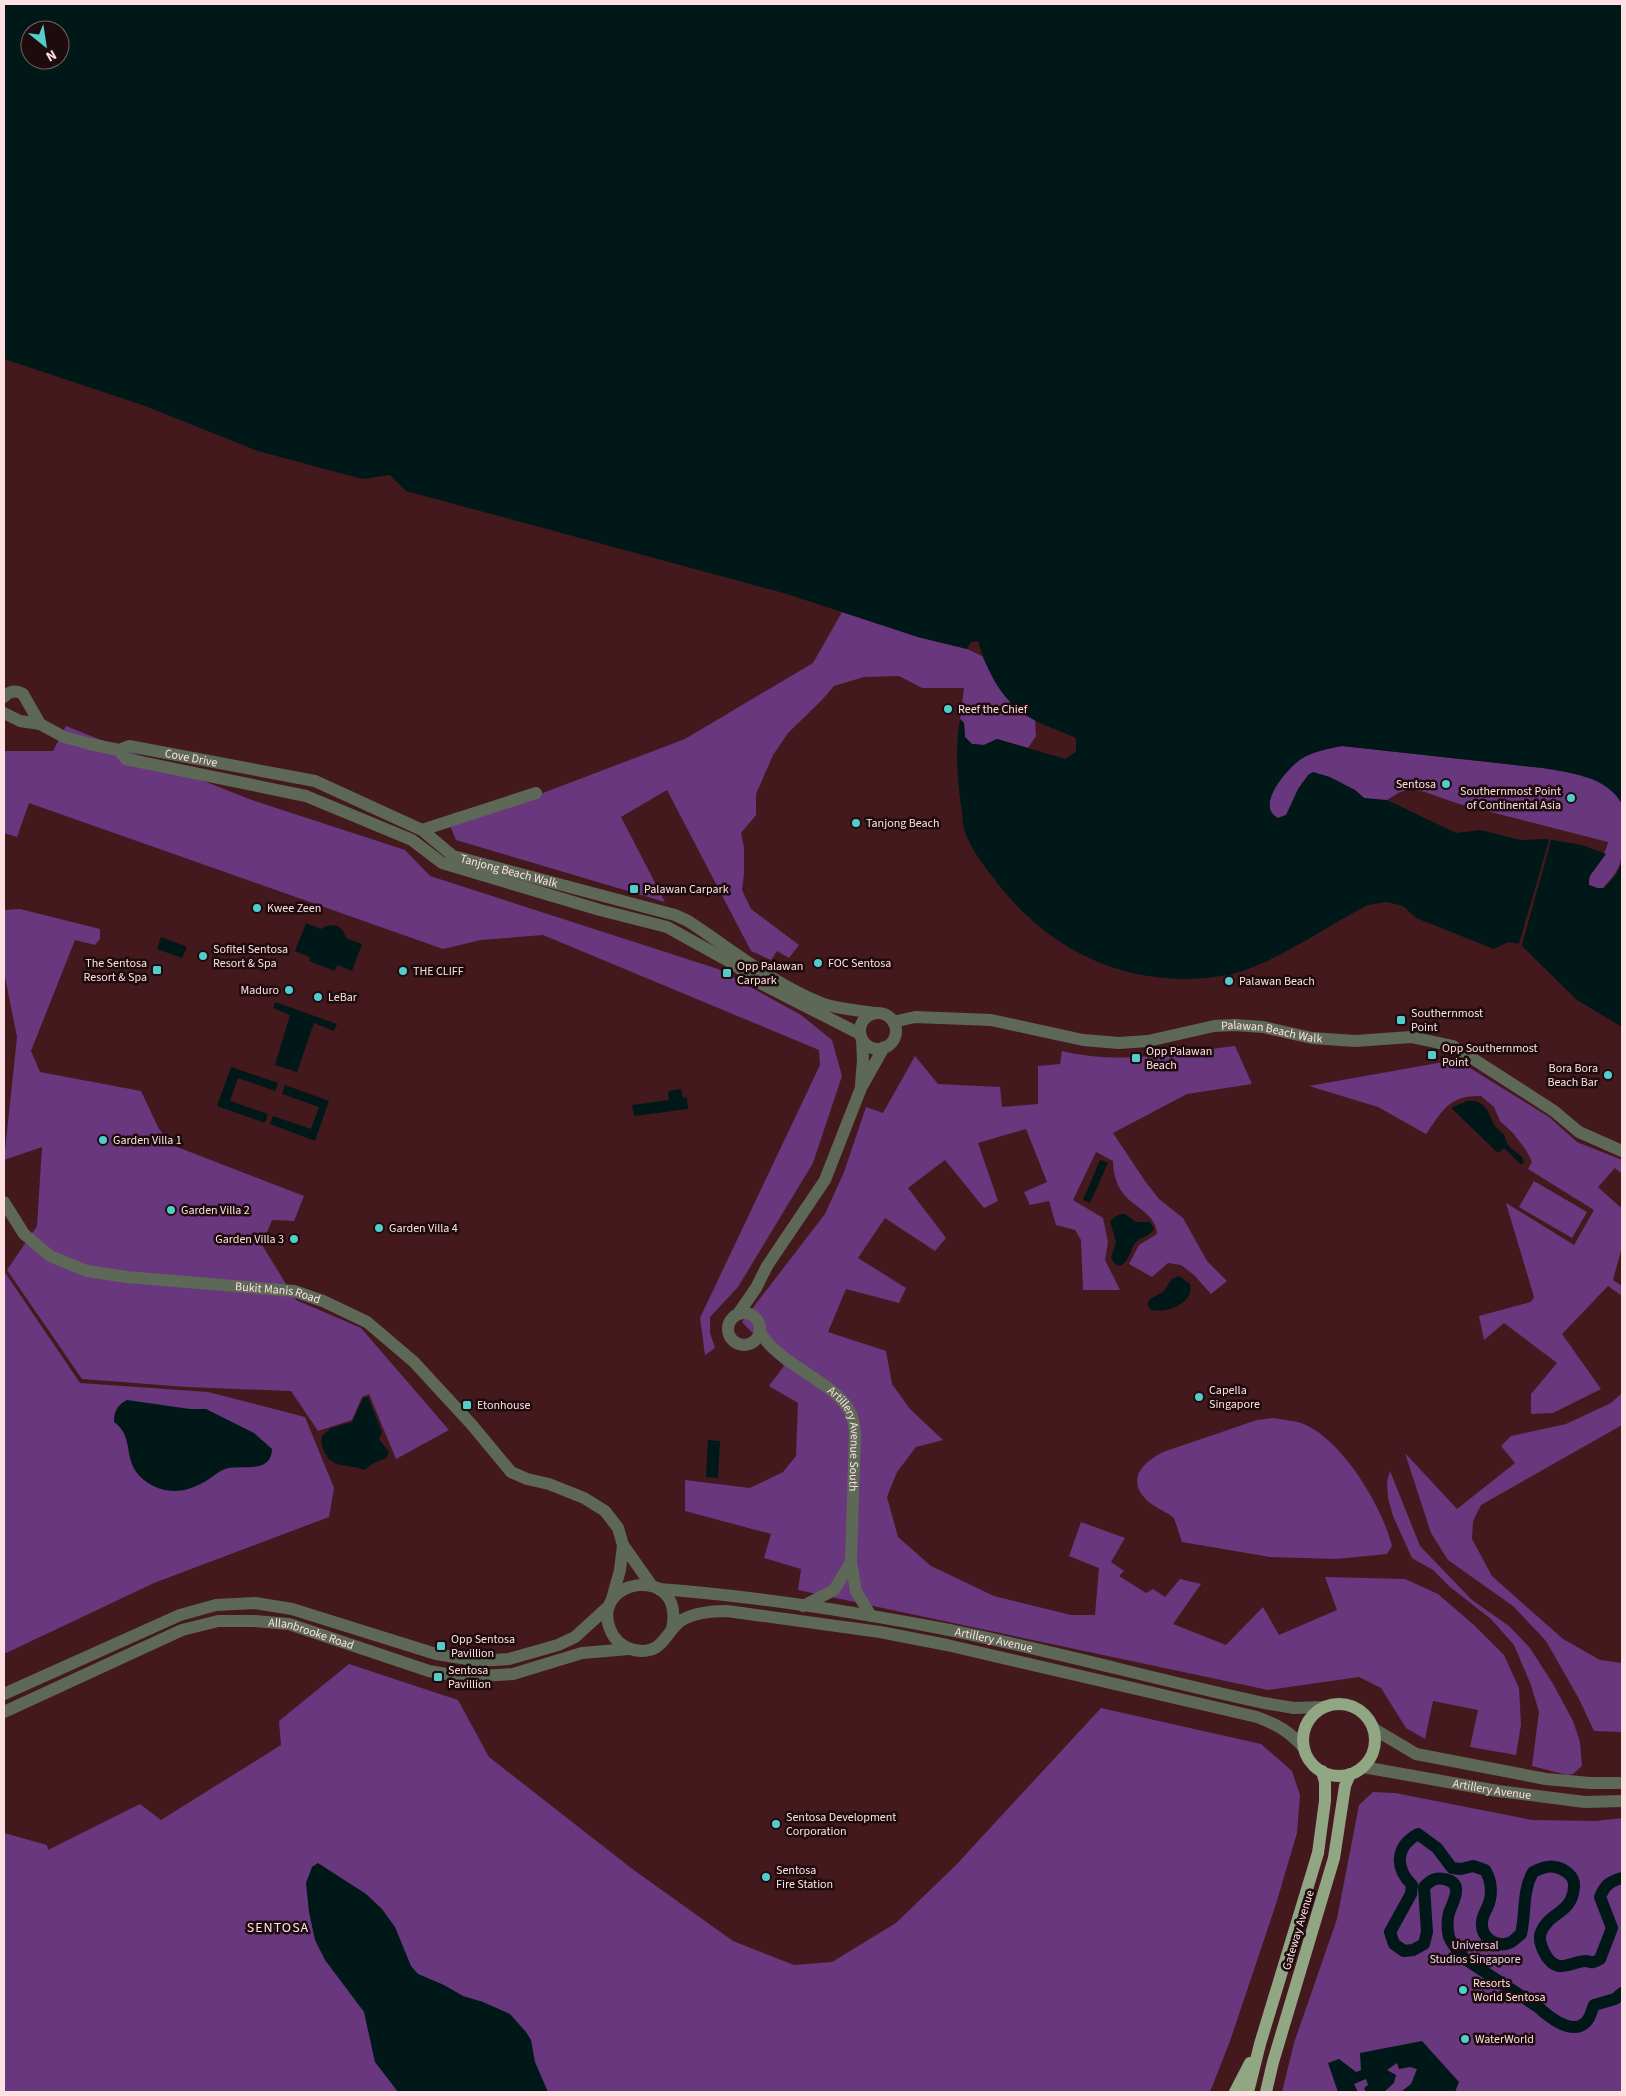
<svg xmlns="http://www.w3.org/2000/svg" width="1626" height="2096" font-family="'Source Sans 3',sans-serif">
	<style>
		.green { fill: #68377e }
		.water { fill: #001818; fill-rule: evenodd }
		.pier { fill: #43191e }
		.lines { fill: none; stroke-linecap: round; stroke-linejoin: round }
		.canal { stroke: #001818; stroke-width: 12 }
		.minor { stroke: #5d6857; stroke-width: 12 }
		.major { stroke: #91a784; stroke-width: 12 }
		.poi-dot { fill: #52cdcc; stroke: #1e0b0d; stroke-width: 2 }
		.labels { text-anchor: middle; stroke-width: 5; stroke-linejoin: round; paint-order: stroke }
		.poi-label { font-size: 12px; fill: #fee0e2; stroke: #1e0b0d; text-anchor: start }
		.street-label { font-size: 12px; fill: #fee0e2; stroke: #1e0b0d }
		.park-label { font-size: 12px; fill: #ebd9f4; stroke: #1e0b0d }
		.neighbourhood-label { font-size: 14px; letter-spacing: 1px; fill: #fee0e2; stroke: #1e0b0d }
	</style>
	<rect width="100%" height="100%" fill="#43191e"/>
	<g class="green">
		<path d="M 842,612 L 918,637 L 967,649 L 982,656 C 997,685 1006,703 1035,720 L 1036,736 L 1028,748 L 997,739 L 984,745 L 972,744 L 965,737 L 964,723 L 960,719 L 964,688 L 922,688 L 899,676 L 864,677 L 834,686 L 821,701 L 788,733 L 773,755 L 756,794 L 756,815 L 741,833 L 744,848 L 744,874 L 742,890 L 751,909 L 799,945 L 789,958 L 777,951 L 771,960 L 751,951 L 667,790 L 621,817 L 665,902 L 456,840 L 449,823 L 454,813 L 467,810 L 498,810 L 685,739 L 813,663 Z"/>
		<path d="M 66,726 L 249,799 L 405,850 L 430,876 L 718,969 L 801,1015 L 832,1040 L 842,1076 L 813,1163 L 738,1287 L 710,1317 L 710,1333 L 715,1348 L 705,1355 L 700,1318 L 820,1065 L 819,1050 L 543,935 L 481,940 L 443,949 L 29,803 L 17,837 L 4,833 L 4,751 L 53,751 Z"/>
		<path d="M 1342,746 L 1543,768 C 1566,772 1611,777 1621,802 C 1625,811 1622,827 1622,836 C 1622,864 1622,867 1603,888 L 1597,888 L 1589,885 C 1588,869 1605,859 1608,842 L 1459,804 L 1425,792 L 1411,789 L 1400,792 L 1387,800 L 1374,800 L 1364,798 L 1355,790 L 1345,786 L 1291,807 L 1286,815 L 1278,818 C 1254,806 1287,768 1301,759 C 1314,751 1327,749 1342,746 Z"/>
		<path d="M 20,909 L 100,929 L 100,939 L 95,945 L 75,940 L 31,1051 L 40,1072 L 141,1091 L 159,1129 L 172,1145 L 304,1196 L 294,1221 L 272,1220 L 262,1245 L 296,1300 L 361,1328 L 449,1430 L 396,1459 L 369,1394 L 362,1397 L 352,1420 L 318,1431 L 291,1391 L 187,1387 L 82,1379 L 7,1270 L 37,1226 L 42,1147 L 4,1160 L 17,1037 L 4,972 L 4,910 Z"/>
		<path d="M 1235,1046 L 1252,1084 L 1187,1094 L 1113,1133 L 1145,1181 L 1159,1199 L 1183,1218 L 1207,1261 L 1227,1281 L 1211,1294 L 1194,1275 L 1181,1265 L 1168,1263 L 1152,1277 L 1129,1264 L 1139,1245 L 1157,1234 C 1156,1215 1138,1209 1126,1197 C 1117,1188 1113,1173 1113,1161 L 1096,1152 L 1073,1200 L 1103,1218 L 1108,1242 L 1105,1260 L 1120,1290 L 1083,1290 L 1081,1240 L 1075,1230 L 1056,1225 L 1049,1201 L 1030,1205 L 1024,1192 L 1047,1182 L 1026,1129 L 978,1143 L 998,1201 L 984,1208 L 945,1160 L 908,1188 L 946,1238 L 935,1251 L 885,1218 L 858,1258 L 906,1288 L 899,1303 L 846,1289 L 828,1332 L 886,1351 L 892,1384 L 910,1409 L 943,1440 L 916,1447 L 897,1472 L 887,1497 L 898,1537 L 931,1566 L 994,1596 L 1071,1615 L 1095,1615 L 1099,1568 L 1069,1556 L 1081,1522 L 1125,1538 L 1111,1562 L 1124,1571 L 1119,1576 L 1146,1593 L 1153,1589 L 1165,1597 L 1180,1579 L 1201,1584 L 1173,1624 L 1226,1645 L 1263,1607 L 1279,1635 L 1337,1610 L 1325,1577 L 1405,1579 L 1438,1594 L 1474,1625 L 1504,1655 L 1519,1688 L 1521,1725 L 1516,1755 L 1470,1747 L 1478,1710 L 1433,1701 L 1425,1739 L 1406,1728 L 1381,1688 L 1359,1677 L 1268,1690 L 798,1590 L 801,1569 L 764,1558 L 771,1534 L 685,1511 L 685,1480 L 750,1488 L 783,1472 L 796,1456 L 798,1403 L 769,1386 L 784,1366 L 742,1322 L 825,1214 L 844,1172 L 866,1107 L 883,1113 L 915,1056 L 938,1084 L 1000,1087 L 1002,1107 L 1038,1104 L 1038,1066 L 1060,1064 L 1062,1051 C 1119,1065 1178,1053 1235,1046 Z"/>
		<path d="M 1449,1061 L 1462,1063 L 1549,1117 L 1577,1142 L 1622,1160 L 1622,1174 L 1615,1168 L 1598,1187 L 1620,1207 L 1622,1206 L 1622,1247 L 1613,1280 L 1622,1286 L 1622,1296 L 1608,1286 L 1562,1334 L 1601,1389 L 1553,1413 L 1531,1414 L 1531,1394 L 1557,1363 L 1504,1323 L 1484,1340 L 1479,1316 L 1531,1302 L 1534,1297 L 1506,1203 L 1574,1245 L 1594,1210 L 1528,1169 L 1532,1162 L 1526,1150 L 1513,1133 L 1500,1121 L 1494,1107 L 1481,1096 C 1449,1095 1443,1110 1426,1134 L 1378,1107 L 1309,1086 Z"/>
		<path d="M 1534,1181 L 1587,1212 L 1572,1238 L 1519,1207 Z"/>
		<path d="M 4,1271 L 80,1383 L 208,1392 L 305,1417 L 334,1488 L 329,1517 L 154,1583 L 4,1654 Z"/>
		<path d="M 1622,1393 L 1622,1425 L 1481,1505 L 1473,1521 L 1472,1539 L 1492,1576 L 1563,1639 L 1600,1660 L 1622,1663 L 1622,1732 L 1594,1731 L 1579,1699 L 1546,1641 L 1513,1606 L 1448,1560 L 1431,1533 L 1405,1453 L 1457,1509 L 1515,1463 L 1501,1446 L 1511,1436 L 1566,1424 L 1611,1403 Z"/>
		<path d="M 1274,1418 C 1283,1420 1292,1420 1301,1423 C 1342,1438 1382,1506 1392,1546 L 1387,1554 L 1336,1559 L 1270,1557 L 1182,1542 L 1174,1518 C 1167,1512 1158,1509 1150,1503 C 1125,1482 1140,1464 1163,1452 L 1257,1420 Z"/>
		<path d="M 1390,1471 L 1420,1546 L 1472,1600 L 1509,1626 L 1530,1648 L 1553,1684 L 1573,1721 L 1580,1742 L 1582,1766 L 1573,1774 L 1567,1775 L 1532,1766 L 1539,1712 L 1531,1685 L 1514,1645 L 1491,1619 L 1450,1587 L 1433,1570 L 1412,1558 L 1393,1516 L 1388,1498 L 1387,1481 Z"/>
		<path d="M 349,1664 L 458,1700 L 489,1757 L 631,1868 L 733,1941 L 794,1965 L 832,1962 L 896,1923 L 956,1865 L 1101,1708 L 1261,1744 L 1292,1771 L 1300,1795 L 1297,1833 L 1276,1904 L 1230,2041 L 1210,2092 L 4,2092 L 4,1833 L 47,1845 L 48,1850 L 140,1804 L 161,1820 L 281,1745 L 279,1721 Z"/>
		<path d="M 1373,1792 L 1395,1793 L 1532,1820 L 1596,1821 L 1622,1818 L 1622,2092 L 1282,2092 L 1294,2043 L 1337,1919 L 1359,1805 Z"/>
	</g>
	<g class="water">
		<path d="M 4,4 L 1622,4 L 1622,804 C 1606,776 1571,773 1543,768 L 1342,746 C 1327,749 1314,751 1301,759 C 1288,768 1254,806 1278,818 L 1286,815 L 1298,789 L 1308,775 L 1313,772 L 1330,777 L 1355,790 L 1364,798 L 1387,800 L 1456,833 L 1481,830 L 1521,840 L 1546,839 L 1582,845 L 1606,854 L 1589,877 L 1589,885 L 1597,888 L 1604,888 L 1616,875 L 1622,862 L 1622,1027 L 1577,1000 L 1520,944 L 1508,942 L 1494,949 L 1416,918 L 1403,906 L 1387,902 L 1368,905 C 1324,927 1270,968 1222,976 C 1130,990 1050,953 995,880 C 984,866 971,849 965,832 C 962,824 963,814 961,806 C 957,776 955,749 960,719 L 964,723 L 965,737 L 972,744 L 984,745 L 997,739 L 1065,759 L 1076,752 L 1076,738 C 1058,730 1038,724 1023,713 C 999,696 986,668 978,641 L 971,642 L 967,649 L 918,637 L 787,594 L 406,491 L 390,475 L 362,479 L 258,451 L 145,406 L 4,359 ZM 30,30 L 60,30 L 60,60 L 30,60 Z"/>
		<path d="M 306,923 L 321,929 C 332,922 343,925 346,938 L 362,944 L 352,971 L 337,965 L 335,971 L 309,961 L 310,957 L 295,951 Z"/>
		<path d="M 161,937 L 187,947 L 182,958 L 157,949 Z"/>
		<path d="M 275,1002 L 337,1024 L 334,1031 L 314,1023 L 297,1072 L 275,1065 L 290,1015 L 273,1008 Z"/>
		<path d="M 231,1067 L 278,1083 L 275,1091 L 238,1078 L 230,1101 L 268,1114 L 265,1123 L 217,1106 Z"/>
		<path d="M 285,1085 L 329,1101 L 315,1141 L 270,1124 L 273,1116 L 311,1129 L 319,1107 L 282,1094 Z"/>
		<path d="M 681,1089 L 683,1098 L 687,1097 L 688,1109 L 634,1116 L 632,1105 L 669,1100 L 668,1091 Z"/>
		<path d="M 1467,1101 C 1484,1099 1488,1111 1494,1124 C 1496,1129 1501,1131 1504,1135 C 1506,1139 1506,1143 1509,1146 C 1514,1153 1521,1152 1524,1162 L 1521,1165 L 1504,1148 L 1498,1153 L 1451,1108 Z"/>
		<path d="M 1100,1160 L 1108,1163 L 1090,1203 L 1083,1200 Z"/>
		<path d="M 1125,1214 L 1136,1222 L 1150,1222 L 1154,1229 C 1150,1237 1141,1236 1135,1243 C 1129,1252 1130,1260 1120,1266 L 1115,1264 L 1111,1258 L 1116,1242 L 1110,1221 L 1118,1215 Z"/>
		<path d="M 1179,1276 L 1190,1284 C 1195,1303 1166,1314 1151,1310 L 1147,1304 L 1150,1299 L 1163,1292 L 1172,1279 Z"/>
		<path d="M 368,1397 L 382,1432 L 379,1439 L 389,1452 L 386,1458 L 374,1463 L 364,1470 C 351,1464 334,1469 326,1455 C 322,1447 321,1445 322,1436 L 331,1428 L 352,1422 L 363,1398 Z"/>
		<path d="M 127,1400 L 190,1409 L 206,1409 L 254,1433 L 272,1449 C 271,1475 241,1464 225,1469 C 219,1471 214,1476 209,1479 C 189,1492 169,1496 148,1483 C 119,1464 137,1438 114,1422 C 114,1412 117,1405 127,1400 Z"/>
		<path d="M 708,1440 L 720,1441 L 718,1478 L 706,1477 Z"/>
		<path d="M 318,1863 L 366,1894 L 382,1909 L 395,1927 L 411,1966 L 418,1974 L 444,1985 L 463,1996 L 483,2002 L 510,2014 L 526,2032 L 531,2040 L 535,2062 L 548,2092 L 398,2092 L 375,2062 L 364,2012 L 325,1960 L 315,1940 L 309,1912 L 306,1883 L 312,1867 Z"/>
		<path d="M 1422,2041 L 1459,2082 L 1455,2092 L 1401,2092 L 1411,2084 L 1417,2069 L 1410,2067 L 1399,2069 L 1397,2063 L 1387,2070 L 1396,2075 L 1394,2083 L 1384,2092 L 1366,2092 L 1364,2088 L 1368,2085 L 1366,2079 L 1354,2084 L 1358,2092 L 1338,2092 L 1328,2063 L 1339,2059 L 1356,2072 L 1361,2070 L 1360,2053 Z"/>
	</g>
	<path class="pier" d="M 1550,837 L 1552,837 L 1521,948 L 1518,947 Z"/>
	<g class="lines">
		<path class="canal" d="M 1622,1878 C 1610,1881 1605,1885 1600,1897 L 1612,1928 L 1600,1959 C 1598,1960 1596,1962 1593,1962 C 1590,1963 1589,1961 1586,1961 C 1577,1961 1568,1967 1559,1966 C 1547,1964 1537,1942 1541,1932 C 1550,1911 1572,1914 1574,1887 C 1575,1876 1565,1869 1555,1867 C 1548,1865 1539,1869 1533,1872 C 1522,1891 1526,1913 1521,1934 C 1518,1936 1513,1942 1509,1943 C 1495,1948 1481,1937 1482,1923 C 1482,1917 1484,1914 1487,1908 C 1493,1896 1492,1881 1485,1870 L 1473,1866 L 1461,1869 L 1452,1868 L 1437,1848 L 1418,1834 C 1396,1846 1394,1867 1412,1885 L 1411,1894 L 1390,1932 L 1394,1944 L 1404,1951 L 1413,1950 L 1424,1944 L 1427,1932 L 1424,1887 C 1430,1881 1435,1877 1444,1879 C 1466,1883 1452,1903 1449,1913 C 1447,1921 1447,1929 1449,1937 C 1452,1945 1459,1952 1465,1959 L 1538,2007 C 1549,2017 1571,2035 1585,2023 C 1591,2018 1591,2011 1594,2005 L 1615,1999 L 1622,1993"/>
		<g class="minor">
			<path d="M 4,697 C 9,691 16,690 23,694 L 40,724"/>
			<path id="s1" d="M 4,713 L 20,721 L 40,724 L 64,737 L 90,744 L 119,750 L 129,746 L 315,781 L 422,830 L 453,856 L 675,915 L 688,921 C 731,949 773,984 821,1003 C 837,1009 857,1010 874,1013"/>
			<path d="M 119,750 L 126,759 L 306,796 L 412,840 L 442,863 L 600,910 L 667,927 L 732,963 L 758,982 L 860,1034"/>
			<path d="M 422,830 L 536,793"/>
			<circle cx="878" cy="1031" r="18"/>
			<path id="s2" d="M 893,1022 L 915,1017 L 991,1020 L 1083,1040 L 1119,1043 L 1148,1041 L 1214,1026 L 1235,1025 L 1263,1027 L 1312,1038 L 1355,1041 L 1411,1037 L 1453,1046 L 1554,1111 L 1579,1132 L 1622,1151"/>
			<path d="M 861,1084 L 863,1060 L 862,1039"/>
			<path id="s3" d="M 4,1202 L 24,1234 L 50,1256 L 87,1271 L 127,1277 L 294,1291 L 323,1301 L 367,1322 L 414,1362 L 472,1425 L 511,1472 L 527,1479 L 549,1484 L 584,1498 L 605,1511 L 618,1528 L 623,1545 L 652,1586"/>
			<circle cx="744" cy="1329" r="16"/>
			<path d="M 738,1314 L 756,1288 L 767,1266 L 825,1180 L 861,1088 L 884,1047"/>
			<path id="s4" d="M 760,1332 C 779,1366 839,1383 851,1414 C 854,1419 854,1427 855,1433 L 851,1562 L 856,1591 L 871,1616"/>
			<path id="s5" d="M 659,1589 C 754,1596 850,1611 944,1629 C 1051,1650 1157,1680 1264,1703 L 1294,1708 L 1324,1707"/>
			<path d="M 612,1599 L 620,1570 L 623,1545"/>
			<path d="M 803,1606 L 834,1590 L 851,1562"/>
			<path d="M 672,1629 C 686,1563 590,1578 610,1629 C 614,1640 623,1647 634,1650 C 664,1656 665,1631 682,1620 C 696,1612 712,1611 727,1611 L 880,1632 L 947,1645 L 1257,1717 C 1278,1725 1289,1731 1304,1748"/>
			<path d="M 4,1694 L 180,1615 L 216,1605 L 255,1603 L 292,1609 L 436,1654 L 480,1661 L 509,1659 L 558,1645 L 575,1637 L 609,1606"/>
			<path id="s6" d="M 4,1712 L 182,1630 L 218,1621 L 255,1621 L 289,1624 L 429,1671 L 464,1677 L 513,1674 L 582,1653 L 629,1649"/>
			<path d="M 1374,1729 L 1416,1754 L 1546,1779 L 1590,1783 L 1622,1783"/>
			<path id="s7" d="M 1363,1767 L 1498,1791 L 1585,1802 L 1622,1801"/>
		</g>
		<g class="major">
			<circle cx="1339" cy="1740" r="36"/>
			<path d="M 1235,2092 L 1250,2063"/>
			<path d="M 1248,2092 L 1260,2044 L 1318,1853 L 1325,1801 L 1325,1782 L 1322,1771"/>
			<path d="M 1266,2092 L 1273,2062 L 1334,1858 L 1345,1786 L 1350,1774"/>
		</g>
	</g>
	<g class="poi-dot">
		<circle cx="948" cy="709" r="5"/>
		<circle cx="1446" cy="784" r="5"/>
		<circle cx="1571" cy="798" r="5"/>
		<circle cx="856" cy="823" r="5"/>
		<rect x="629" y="884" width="10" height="10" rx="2.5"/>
		<circle cx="257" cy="908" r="5"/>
		<circle cx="203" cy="956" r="5"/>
		<circle cx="818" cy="963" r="5"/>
		<rect x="152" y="965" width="10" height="10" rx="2.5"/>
		<circle cx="403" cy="971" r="5"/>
		<rect x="722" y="968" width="10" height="10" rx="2.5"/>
		<circle cx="1229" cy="981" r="5"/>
		<circle cx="289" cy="990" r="5"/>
		<circle cx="318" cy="997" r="5"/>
		<rect x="1396" y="1015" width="10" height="10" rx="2.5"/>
		<rect x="1427" y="1050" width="10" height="10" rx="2.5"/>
		<rect x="1131" y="1053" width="10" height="10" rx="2.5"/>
		<circle cx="1608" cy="1075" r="5"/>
		<circle cx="103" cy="1140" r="5"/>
		<circle cx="171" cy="1210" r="5"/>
		<circle cx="379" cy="1228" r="5"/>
		<circle cx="294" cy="1239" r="5"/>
		<circle cx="1199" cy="1397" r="5"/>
		<rect x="462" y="1400" width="10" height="10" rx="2.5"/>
		<rect x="436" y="1641" width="10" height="10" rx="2.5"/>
		<rect x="433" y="1672" width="10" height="10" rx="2.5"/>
		<circle cx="776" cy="1824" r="5"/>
		<circle cx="766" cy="1877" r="5"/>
		<circle cx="1463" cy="1990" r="5"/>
		<circle cx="1465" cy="2039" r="5"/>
	</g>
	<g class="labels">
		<g class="poi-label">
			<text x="958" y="713">Reef the Chief</text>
			<text x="1436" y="788" text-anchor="end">Sentosa</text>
			<text x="1561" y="795" text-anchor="end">Southernmost Point<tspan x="1561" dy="14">of Continental Asia</tspan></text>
			<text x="866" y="827">Tanjong Beach</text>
			<text x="644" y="893">Palawan Carpark</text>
			<text x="267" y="912">Kwee Zeen</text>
			<text x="213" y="953">Sofitel Sentosa<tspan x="213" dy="14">Resort &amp; Spa</tspan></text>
			<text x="147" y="967" text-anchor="end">The Sentosa<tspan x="147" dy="14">Resort &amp; Spa</tspan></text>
			<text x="828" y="967">FOC Sentosa</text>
			<text x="737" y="970">Opp Palawan<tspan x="737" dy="14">Carpark</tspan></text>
			<text x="413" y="975">THE CLIFF</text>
			<text x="1239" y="985">Palawan Beach</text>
			<text x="279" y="994" text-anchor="end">Maduro</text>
			<text x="328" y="1001">LeBar</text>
			<text x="1411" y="1017">Southernmost<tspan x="1411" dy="14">Point</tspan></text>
			<text x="1442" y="1052">Opp Southernmost<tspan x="1442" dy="14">Point</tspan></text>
			<text x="1146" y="1055">Opp Palawan<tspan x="1146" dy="14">Beach</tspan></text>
			<text x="1598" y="1072" text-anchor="end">Bora Bora<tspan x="1598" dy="14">Beach Bar</tspan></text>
			<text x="113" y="1144">Garden Villa 1</text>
			<text x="181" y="1214">Garden Villa 2</text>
			<text x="389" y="1232">Garden Villa 4</text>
			<text x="284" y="1243" text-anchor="end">Garden Villa 3</text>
			<text x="1209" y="1394">Capella<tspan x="1209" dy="14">Singapore</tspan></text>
			<text x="477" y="1409">Etonhouse</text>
			<text x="451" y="1643">Opp Sentosa<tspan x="451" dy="14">Pavillion</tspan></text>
			<text x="448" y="1674">Sentosa<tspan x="448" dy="14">Pavillion</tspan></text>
			<text x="786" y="1821">Sentosa Development<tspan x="786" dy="14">Corporation</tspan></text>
			<text x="776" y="1874">Sentosa<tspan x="776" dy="14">Fire Station</tspan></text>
			<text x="1473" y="1987">Resorts<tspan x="1473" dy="14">World Sentosa</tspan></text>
			<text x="1475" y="2043">WaterWorld</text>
		</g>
		<g class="street-label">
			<text dy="4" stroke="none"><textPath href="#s1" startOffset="196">Cove Drive</textPath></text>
			<text dy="4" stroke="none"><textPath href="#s1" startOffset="538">Tanjong Beach Walk</textPath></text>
			<text dy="4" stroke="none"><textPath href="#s2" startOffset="384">Palawan Beach Walk</textPath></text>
			<text dy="4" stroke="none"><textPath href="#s3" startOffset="304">Bukit Manis Road</textPath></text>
			<text dy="4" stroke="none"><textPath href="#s4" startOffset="146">Artillery Avenue South</textPath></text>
			<text dy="4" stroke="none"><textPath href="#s6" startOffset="328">Allanbrooke Road</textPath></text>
			<text dy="4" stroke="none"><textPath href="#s5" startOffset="339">Artillery Avenue</textPath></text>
			<text dy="4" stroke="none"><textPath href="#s7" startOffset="131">Artillery Avenue</textPath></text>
			<text transform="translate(1298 1930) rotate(-73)" y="4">Gateway Avenue</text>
		</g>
		<g class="park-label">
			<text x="1475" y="1949">Universal<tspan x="1475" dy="14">Studios Singapore</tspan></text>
		</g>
		<g class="neighbourhood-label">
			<text x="278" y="1932">SENTOSA</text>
		</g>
	</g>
	<rect width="1626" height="2096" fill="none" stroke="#fee0e2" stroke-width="10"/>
	<g transform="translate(45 45) rotate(150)"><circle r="24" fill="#1e0b0d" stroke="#786062"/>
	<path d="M0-4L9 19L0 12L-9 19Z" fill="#52cdcc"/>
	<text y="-8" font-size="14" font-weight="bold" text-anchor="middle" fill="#fee0e2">N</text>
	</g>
</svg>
